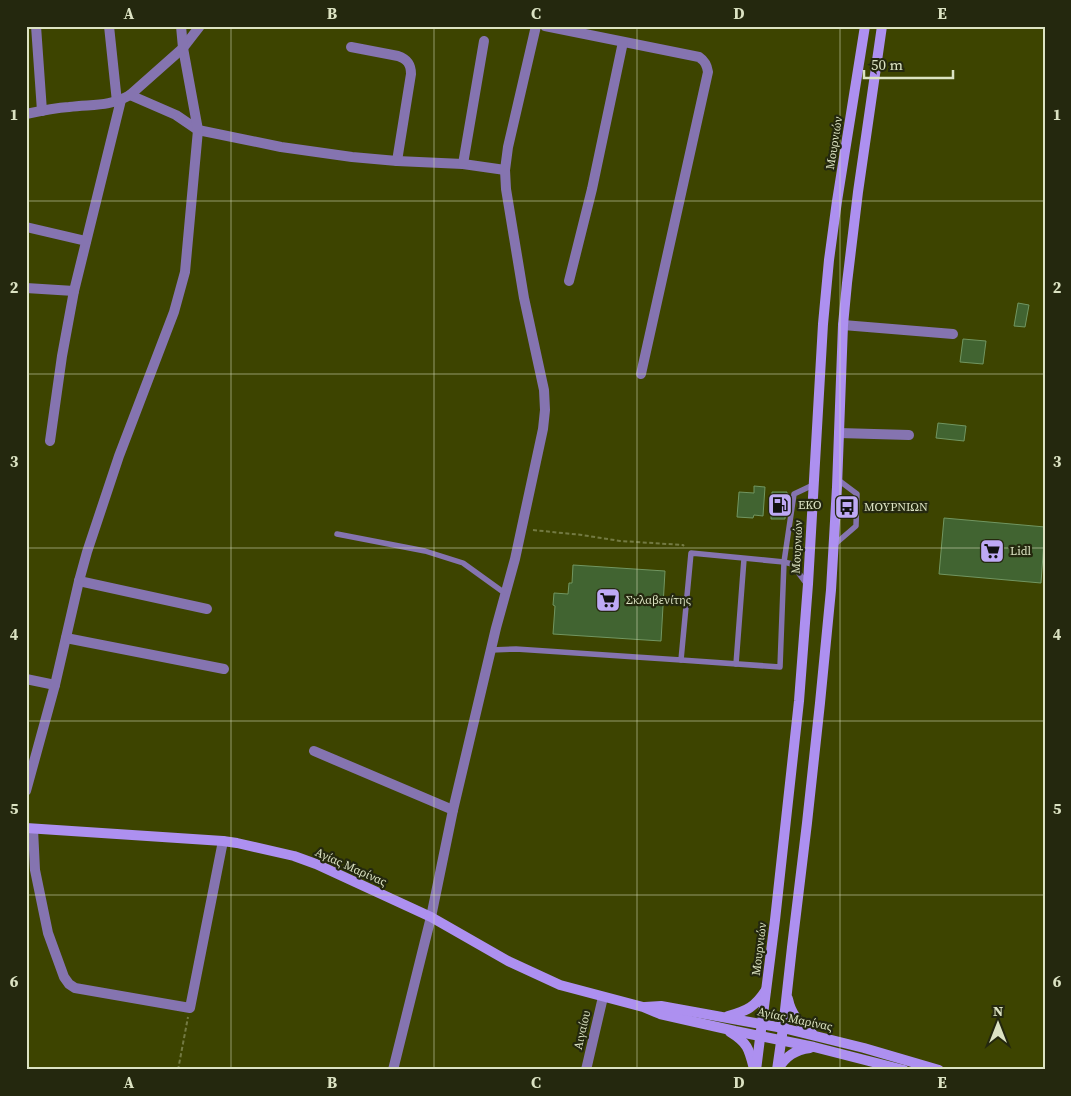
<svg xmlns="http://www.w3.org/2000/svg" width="1071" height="1096" font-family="'Source Serif 4',serif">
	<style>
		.building { fill: #416431; stroke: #719661 }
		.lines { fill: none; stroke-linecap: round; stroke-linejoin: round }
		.path { stroke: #737a42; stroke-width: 2; stroke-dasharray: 4 2.5; stroke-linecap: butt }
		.lane { stroke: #8574b0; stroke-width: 5.5 }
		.street { stroke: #8574b0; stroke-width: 10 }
		.secondary { stroke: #ad90f0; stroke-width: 10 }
		.grid { fill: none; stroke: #dce3c3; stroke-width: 1; stroke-opacity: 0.55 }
		.labels { text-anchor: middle; stroke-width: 4.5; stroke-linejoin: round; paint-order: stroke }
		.street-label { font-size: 12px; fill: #dce3c3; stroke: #24280e }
		.poi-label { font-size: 12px; fill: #dce3c3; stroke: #24280e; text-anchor: start }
		.neatline { fill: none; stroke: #dce3c3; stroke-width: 2 }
		.grid-label { font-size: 16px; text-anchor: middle; font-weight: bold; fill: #dce3c3 }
	</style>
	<rect width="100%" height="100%" fill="#3d4400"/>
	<g class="building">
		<path d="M 1018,303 L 1029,305 L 1025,327 L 1014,326 Z"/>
		<path d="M 963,339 L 986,341 L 983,364 L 960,362 Z"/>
		<path d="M 938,423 L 966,426 L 964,441 L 936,438 Z"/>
		<path d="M 754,486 L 765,487 L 763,516 L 754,515 L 753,518 L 737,517 L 739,492 L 754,493 Z"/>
		<path d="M 772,492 L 787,492 L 785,519 L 771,519 Z"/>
		<path d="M 944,518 L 1045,527 L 1041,583 L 939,574 Z"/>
		<path d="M 573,565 L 665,571 L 661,641 L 553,634 L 555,606 L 553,605 L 554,593 L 568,594 L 569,583 L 572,583 Z"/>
	</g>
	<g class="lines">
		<g class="path">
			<path d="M 533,530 L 582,535 L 620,541 L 683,545 L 684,546"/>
			<path d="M 178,1070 L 188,1017"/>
		</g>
		<g class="lane">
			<path d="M 337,534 L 425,551 L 463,563 L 506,594"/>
			<path d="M 834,545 L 856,526 L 857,494 L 837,479"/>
			<path d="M 491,650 L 516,649 L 681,660 L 691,553 L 784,562 L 792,564 L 806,583"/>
			<path d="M 681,660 L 780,667 L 784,562 L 794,494 L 813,485"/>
			<path d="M 736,664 L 744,559"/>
		</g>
		<g class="street">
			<path d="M 36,26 L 42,111"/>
			<path d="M 109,26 L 117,102"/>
			<path d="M 545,26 L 699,57 C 705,61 707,65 708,72 L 641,374"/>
			<path d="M 351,47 L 398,56 C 407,59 411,64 411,74 L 397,161"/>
			<path d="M 130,95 L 176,115 L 198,130 L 281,147 L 352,157 L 397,161 L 463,164 L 505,170"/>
			<path d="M 26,114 C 40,111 55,108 69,107 C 93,104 109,107 130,95 L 183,48 L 200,26"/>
			<path d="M 463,164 L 484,41"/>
			<path d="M 26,227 L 86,241"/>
			<path d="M 569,281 L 592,189 L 623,42"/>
			<path d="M 26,288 L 74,291"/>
			<path d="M 843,325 L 953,334"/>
			<path d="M 839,433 L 909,435"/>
			<path d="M 50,441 L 62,356 L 74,291 L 121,100"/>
			<path d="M 79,581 L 207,609"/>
			<path d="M 66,638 L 224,669"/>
			<path d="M 26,679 L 55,685"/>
			<path d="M 314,751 L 453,810"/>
			<path d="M 26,791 L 55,685 L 79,581 L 87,552 L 119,456 L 174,312 L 185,272 L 198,130 L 183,48 L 181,26"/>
			<path d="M 33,829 L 35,870 L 48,933 L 64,977 L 69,984 L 75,988 L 190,1008 L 223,841"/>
			<path d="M 393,1070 L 431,917 L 453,810 L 496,628 L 515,559 L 543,429 L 545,410 L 544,390 L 524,298 L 506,189 L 505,170 L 508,147 L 536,26"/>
			<path d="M 586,1070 L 603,997"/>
		</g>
		<g class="secondary">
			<path d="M 26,828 L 223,841 L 237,843 L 294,856 L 316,864 L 431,917 L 508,961 L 560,985 L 643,1007 L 660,1014 L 735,1031 L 814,1047 L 904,1070"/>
			<path d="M 788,999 C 791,1014 799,1023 812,1033"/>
			<path d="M 645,1007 L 661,1006 L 783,1028 L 864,1048 L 939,1070"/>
			<path d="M 728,1016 C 747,1011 755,1007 766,990"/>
			<path d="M 730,1032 C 748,1043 749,1049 754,1069"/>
			<path d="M 778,1069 C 786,1056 795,1050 810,1048"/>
			<path d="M 756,1070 L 775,920 L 799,701 L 808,584 L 823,324 L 829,260 L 837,201 L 865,26"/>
			<path d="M 777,1070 L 783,1028 L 792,947 L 807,823 L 820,703 L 831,590 L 837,487 L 843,325 L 847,283 L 858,192 L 882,26"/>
		</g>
	</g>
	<path class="grid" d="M 231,26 L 231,1070M 434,26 L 434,1070M 637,26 L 637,1070M 840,26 L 840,1070M 26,201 L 1045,201M 26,374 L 1045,374M 26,548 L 1045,548M 26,721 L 1045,721M 26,895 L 1045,895"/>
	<defs>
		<symbol id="fuel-square" viewBox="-11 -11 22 22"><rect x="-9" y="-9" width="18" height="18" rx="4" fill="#bea9f5" stroke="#24280e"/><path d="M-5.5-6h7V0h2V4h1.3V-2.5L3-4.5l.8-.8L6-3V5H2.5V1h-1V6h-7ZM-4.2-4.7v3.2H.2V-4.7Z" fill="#111"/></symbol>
		<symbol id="bus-square" viewBox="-11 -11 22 22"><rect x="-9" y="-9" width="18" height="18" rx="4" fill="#bea9f5" stroke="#24280e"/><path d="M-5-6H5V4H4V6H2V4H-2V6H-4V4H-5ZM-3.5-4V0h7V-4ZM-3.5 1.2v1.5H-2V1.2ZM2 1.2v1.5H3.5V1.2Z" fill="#111"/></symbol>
		<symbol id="supermarket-square" viewBox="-11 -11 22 22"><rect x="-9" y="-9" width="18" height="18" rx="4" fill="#bea9f5" stroke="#24280e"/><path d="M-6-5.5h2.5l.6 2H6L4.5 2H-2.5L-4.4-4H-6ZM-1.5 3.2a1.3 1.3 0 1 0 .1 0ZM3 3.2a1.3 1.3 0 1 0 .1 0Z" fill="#111"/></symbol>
	</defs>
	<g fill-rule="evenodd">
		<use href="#fuel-square" x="766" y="491" width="28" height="28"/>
		<use href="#bus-square" x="833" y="493" width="28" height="28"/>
		<use href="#supermarket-square" x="978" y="537" width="28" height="28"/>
		<use href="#supermarket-square" x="594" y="586" width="28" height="28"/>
	</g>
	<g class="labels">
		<g class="street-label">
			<text transform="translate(834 143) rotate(-81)" y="4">Μουρνιών</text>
			<text transform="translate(797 547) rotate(-87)" y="4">Μουρνιών</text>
			<text transform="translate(351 867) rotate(24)" y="4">Αγίας Μαρίνας</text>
			<text transform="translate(759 949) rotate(-83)" y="4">Μουρνιών</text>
			<text transform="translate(795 1019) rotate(12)" y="4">Αγίας Μαρίνας</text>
			<text transform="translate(582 1030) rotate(-77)" y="4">Αιγαίου</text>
		</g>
		<g class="poi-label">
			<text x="798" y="509">EKO</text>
			<text x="864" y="511">ΜΟΥΡΝΙΩΝ</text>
			<text x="1010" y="555">Lidl</text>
			<text x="626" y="604">Σκλαβενίτης</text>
		</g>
	</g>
	<rect width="1071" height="1096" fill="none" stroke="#24280e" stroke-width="55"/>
	<g transform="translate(998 1024)" stroke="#24280e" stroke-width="4" paint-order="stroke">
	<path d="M0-4L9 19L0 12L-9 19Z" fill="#dce3c3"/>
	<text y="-8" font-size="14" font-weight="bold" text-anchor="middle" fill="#dce3c3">N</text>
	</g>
	<path d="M864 70v8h89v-8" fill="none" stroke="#dce3c3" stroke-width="2.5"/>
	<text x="871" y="70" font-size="15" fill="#dce3c3" stroke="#24280e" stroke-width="4" paint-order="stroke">50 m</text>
	<rect x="28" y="28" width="1016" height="1040" class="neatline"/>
	<g class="grid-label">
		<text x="129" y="19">A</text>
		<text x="332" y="19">B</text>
		<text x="536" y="19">C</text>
		<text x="739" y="19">D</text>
		<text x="942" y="19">E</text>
		<text x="14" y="120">1</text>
		<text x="1057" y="120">1</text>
		<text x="14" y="293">2</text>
		<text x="1057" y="293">2</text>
		<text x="14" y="467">3</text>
		<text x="1057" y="467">3</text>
		<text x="14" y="640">4</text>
		<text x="1057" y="640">4</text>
		<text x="14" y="814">5</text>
		<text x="1057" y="814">5</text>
		<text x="14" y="987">6</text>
		<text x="1057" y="987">6</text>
		<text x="129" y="1088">A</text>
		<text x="332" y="1088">B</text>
		<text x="536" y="1088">C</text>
		<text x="739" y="1088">D</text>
		<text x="942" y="1088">E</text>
	</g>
</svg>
